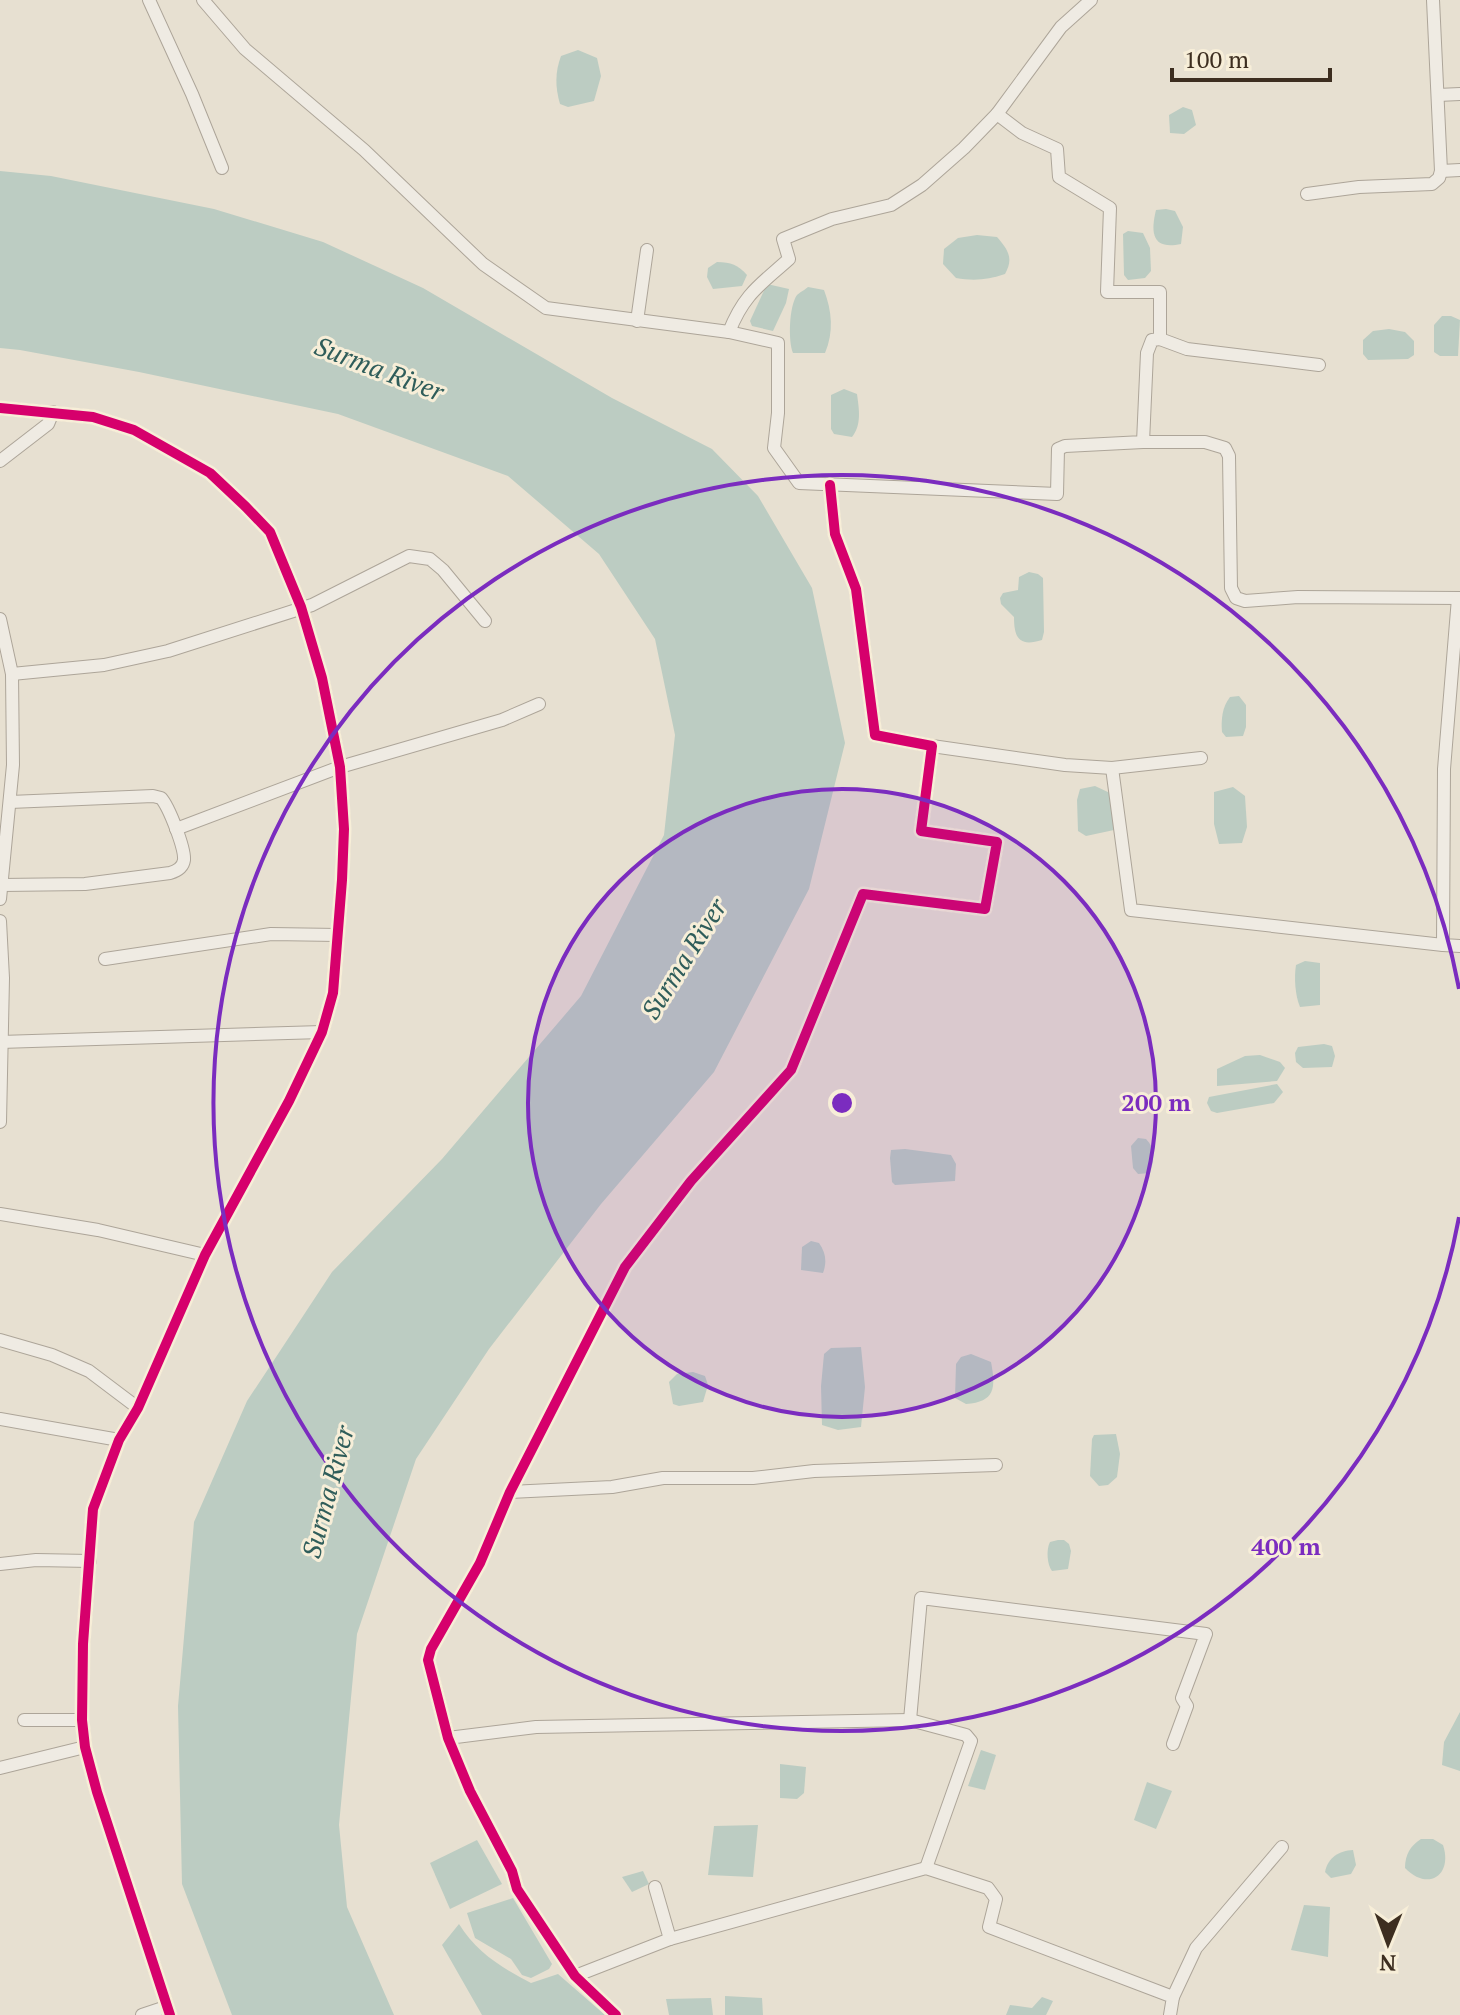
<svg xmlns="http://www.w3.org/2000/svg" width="1460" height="2015" font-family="'PT Serif',serif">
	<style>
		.water { fill: #bcccc2 }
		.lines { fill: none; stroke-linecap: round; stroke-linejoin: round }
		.minor-casing { stroke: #ada599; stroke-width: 14 }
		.minor { stroke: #efebe3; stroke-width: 12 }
		.cycleway-casing { stroke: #f7eed8; stroke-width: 15 }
		.cycleway { stroke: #d6006c; stroke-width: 10 }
		.ring { fill: none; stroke: #7b2cbf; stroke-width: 4 }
		.labels { text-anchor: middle; stroke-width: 6; stroke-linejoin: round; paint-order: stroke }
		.water-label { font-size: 26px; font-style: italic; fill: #2f5d5a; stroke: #f7eed8 }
		.centre { fill: #7b2cbf; stroke: #f7eed8; stroke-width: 4 }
		.ring-label { font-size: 24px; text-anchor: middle; font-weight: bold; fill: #7b2cbf; stroke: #f7eed8; stroke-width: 6; stroke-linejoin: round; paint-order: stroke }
	</style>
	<rect width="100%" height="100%" fill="#e7e0d1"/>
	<g class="water">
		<path d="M 578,50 L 597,58 L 601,76 L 594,101 L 568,107 L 560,104 C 555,87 555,72 561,56 Z"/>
		<path d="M 1183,107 L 1192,110 L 1196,125 L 1184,134 L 1170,133 L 1169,115 Z"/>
		<path d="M 0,171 L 51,176 L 214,209 L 323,242 L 423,288 L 612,398 L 712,449 L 758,496 L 812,588 L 845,743 L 809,889 L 714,1072 L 601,1204 L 489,1349 L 416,1459 L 357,1634 L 339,1825 L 347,1907 L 394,2015 L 232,2015 L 182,1884 L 178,1706 L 194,1522 L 247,1401 L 332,1272 L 442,1159 L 581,996 L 664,835 L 675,735 L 655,639 L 599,554 L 508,476 L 338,414 L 139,372 L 20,350 L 0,348 Z"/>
		<path d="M 1166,209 L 1175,211 L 1183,227 L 1181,244 C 1153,250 1150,234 1156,210 Z"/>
		<path d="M 1128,231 L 1143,233 L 1150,248 L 1151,271 L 1145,278 L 1128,280 L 1124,275 L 1123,234 Z"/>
		<path d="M 977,235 L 997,237 C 1008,250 1014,258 1005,274 C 988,280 973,281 956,278 L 943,264 L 944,249 L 958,238 Z"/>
		<path d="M 717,262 C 731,262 738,265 747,275 L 742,286 L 713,289 L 707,277 L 708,268 Z"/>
		<path d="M 767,284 L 789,289 L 786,303 L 773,331 L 752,326 L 750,321 Z"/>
		<path d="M 808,287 L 824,290 C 832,311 834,332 825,353 L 793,353 C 788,341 789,306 797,295 C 799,293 806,289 808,287 Z"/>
		<path d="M 1442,316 L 1451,316 L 1460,320 L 1458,356 L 1440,356 L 1434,352 L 1434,325 Z"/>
		<path d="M 1389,329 L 1405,332 L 1414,341 L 1414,355 L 1408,359 L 1368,360 L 1363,354 L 1363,340 L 1373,331 Z"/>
		<path d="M 844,389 L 857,394 C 859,409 862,425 852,437 L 834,434 L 831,429 L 831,395 Z"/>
		<path d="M 1029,572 L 1038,574 L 1043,578 L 1044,632 L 1042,640 C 1020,647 1014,639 1014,617 L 1001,604 L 1000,598 L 1003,593 L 1018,590 L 1019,577 Z"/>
		<path d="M 1239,696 L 1246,705 L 1246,727 L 1243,736 L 1226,737 L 1222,732 C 1221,720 1222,707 1230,697 Z"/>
		<path d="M 1095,786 L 1110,793 L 1114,830 L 1086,836 L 1078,831 L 1077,800 L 1080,789 Z"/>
		<path d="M 1233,787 L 1245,796 L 1247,827 L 1242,843 L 1219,844 L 1214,824 L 1214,792 Z"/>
		<path d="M 1305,961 L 1320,963 L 1320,1005 L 1300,1007 C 1295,995 1294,978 1296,965 Z"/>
		<path d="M 1324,1044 L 1332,1046 L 1335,1056 L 1332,1067 L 1303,1068 L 1296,1062 L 1295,1053 L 1298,1047 Z"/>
		<path d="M 1260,1055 L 1280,1062 L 1285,1068 L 1277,1081 L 1217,1086 L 1217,1069 L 1245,1056 Z"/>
		<path d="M 1277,1084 L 1283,1092 L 1274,1103 L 1217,1113 L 1211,1111 L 1207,1103 L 1209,1097 Z"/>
		<path d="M 1138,1138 L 1146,1139 C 1156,1149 1154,1161 1150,1173 L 1138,1174 L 1133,1168 L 1131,1146 Z"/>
		<path d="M 905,1149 L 951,1155 L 956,1164 L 955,1181 L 895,1185 L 892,1182 L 890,1158 L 891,1150 Z"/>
		<path d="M 811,1241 L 819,1243 C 826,1253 827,1262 823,1273 L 801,1270 L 802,1247 Z"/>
		<path d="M 861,1347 L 865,1387 L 861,1427 L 838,1430 L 822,1425 L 821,1386 L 824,1354 L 831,1348 Z"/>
		<path d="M 971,1354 L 991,1362 C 996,1388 995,1402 966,1404 L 955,1398 L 956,1364 L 961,1357 Z"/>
		<path d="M 693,1372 L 705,1376 L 708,1385 L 703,1402 L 679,1406 L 673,1404 L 669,1382 L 677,1374 Z"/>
		<path d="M 1116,1434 L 1120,1454 L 1117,1477 L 1108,1485 L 1099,1486 L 1090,1476 L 1092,1439 L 1094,1435 Z"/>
		<path d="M 1058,1540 L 1064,1540 L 1069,1544 L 1071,1551 L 1068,1569 L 1052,1571 C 1047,1565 1046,1549 1050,1542 Z"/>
		<path d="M 1460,1712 L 1460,1771 L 1442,1765 L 1444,1742 Z"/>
		<path d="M 981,1750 L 996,1755 L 985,1790 L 968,1786 Z"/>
		<path d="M 780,1764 L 806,1767 L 804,1793 L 797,1799 L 780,1798 Z"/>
		<path d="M 1147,1782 L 1172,1791 L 1156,1829 L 1134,1820 Z"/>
		<path d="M 758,1825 L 753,1877 L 708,1875 L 714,1826 Z"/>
		<path d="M 1421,1839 L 1433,1839 L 1443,1845 C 1453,1875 1428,1892 1405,1868 C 1405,1855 1410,1846 1421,1839 Z"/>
		<path d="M 477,1840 L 502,1884 L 450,1909 L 430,1863 Z"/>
		<path d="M 1353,1850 L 1356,1865 L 1351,1874 L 1331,1878 L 1325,1872 C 1328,1857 1339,1851 1353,1850 Z"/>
		<path d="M 643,1871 L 649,1884 L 632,1892 L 622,1877 Z"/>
		<path d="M 513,1898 L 552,1964 L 549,1969 L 531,1978 L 522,1975 L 511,1959 L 475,1938 L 467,1913 Z"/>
		<path d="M 1304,1905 L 1330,1907 L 1328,1957 L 1291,1950 Z"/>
		<path d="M 459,1924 C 476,1952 502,1968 531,1983 L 558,1974 L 605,2015 L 482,2015 L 442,1945 Z"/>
		<path d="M 725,1996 L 762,1998 L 763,2015 L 725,2015 Z"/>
		<path d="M 1042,1997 L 1053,2001 L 1046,2015 L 1006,2015 L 1010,2005 L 1032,2008 Z"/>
		<path d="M 711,1998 L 713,2015 L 669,2015 L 666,1999 Z"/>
	</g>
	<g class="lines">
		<defs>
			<g id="minor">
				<path d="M 149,0 L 192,94 L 222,168"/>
				<path d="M 203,0 L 245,49 L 364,150 L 483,264 L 546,308 L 729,332 L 778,343 L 778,413 L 774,448 L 799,483 L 1057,494 L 1058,449 L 1065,446 L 1143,442 L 1147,353 L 1152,340 L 1160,339 L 1160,292 L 1107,292 L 1110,208 L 1059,177 L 1057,149 L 1022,133 L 997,114"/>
				<path d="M 1438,95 L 1460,94"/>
				<path d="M 1441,171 L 1460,170"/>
				<path d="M 1307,194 L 1359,187 L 1432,184 L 1439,178 L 1441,171 L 1433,0"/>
				<path d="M 637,321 L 647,250"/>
				<path d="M 729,332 C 744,294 760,285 789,259 L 783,239 L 832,219 L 891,205 L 922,185 L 964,148 L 997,114 L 1061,27 L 1091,0"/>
				<path d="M 1160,339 L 1187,349 L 1319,365"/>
				<path d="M 0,408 L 93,417 L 134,430 L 210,473 L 246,507 L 270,532 L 301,607 L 322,678 L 340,767 L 344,829 L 342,880 L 333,993 L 322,1032 L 289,1101 L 205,1255 L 138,1408 L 119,1440 L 93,1509 L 83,1644 L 82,1720 L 85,1747 L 97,1792 L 170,2015"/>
				<path d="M 1143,442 L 1205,442 L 1225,448 L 1229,456 L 1231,588 L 1236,598 L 1245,601 L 1298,597 L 1460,598"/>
				<path d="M 0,461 L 48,424 L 53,412"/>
				<path d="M 1458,598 L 1444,769 L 1443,945 L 1460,946"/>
				<path d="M 0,619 L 12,674 L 13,765 L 0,899"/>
				<path d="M 12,674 L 104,665 L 168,651 L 312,605 L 409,556 L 430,559 L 443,570 L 485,621"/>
				<path d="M 932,746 L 1065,765 L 1112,768 L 1201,758"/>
				<path d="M 1112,768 L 1131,910 L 1443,945"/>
				<path d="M 176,829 L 340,767 L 502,720 L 539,704"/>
				<path d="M 2,885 L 85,884 L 170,873 C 177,871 183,867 184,860 C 185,848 169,807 161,798 L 153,796 L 10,802"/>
				<path d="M 0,921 L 3,978 L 0,1122"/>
				<path d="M 105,959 L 271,934 L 338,935"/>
				<path d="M 0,1042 L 322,1032"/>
				<path d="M 0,1214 L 98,1230 L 205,1255"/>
				<path d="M 0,1340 L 52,1355 L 89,1371 L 138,1408"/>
				<path d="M 0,1419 L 119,1440"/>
				<path d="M 510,1492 L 612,1487 L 663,1478 L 753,1478 L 814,1471 L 996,1465"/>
				<path d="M 0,1564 L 36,1560 L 90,1561"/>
				<path d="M 24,1720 L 82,1720"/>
				<path d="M 910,1720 L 921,1598 L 1206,1634 L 1182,1698 L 1187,1706 L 1173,1744"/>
				<path d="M 448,1738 L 536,1727 L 910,1720 L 966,1735 L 971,1741 L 926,1868"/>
				<path d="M 0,1768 L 85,1747"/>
				<path d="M 670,1939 L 926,1868 L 988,1888 L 996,1899 L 989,1927 L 1173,1997 L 1170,2015"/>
				<path d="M 575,1976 L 670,1939 L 655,1887"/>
				<path d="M 1173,1997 L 1196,1948 L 1282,1847"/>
				<path d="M 142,2015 L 166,2007"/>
				<path d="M 616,2015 L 575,1976 L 517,1889 L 512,1871 L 470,1791 L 448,1738 L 428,1660 L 431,1649 L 480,1563 L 510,1492 L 625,1267 L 691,1181 L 791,1070 L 863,894 L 985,909 L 997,842 L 921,831 L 932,746 L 875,735 L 856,589 L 835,534 L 830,485"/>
			</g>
		</defs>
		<use href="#minor" class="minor-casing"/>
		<use href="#minor" class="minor"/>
		<defs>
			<g id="cycleway">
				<path d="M 0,408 L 93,417 L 134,430 L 210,473 L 246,507 L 270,532 L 301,607 L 322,678 L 340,767 L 344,829 L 342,880 L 333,993 L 322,1032 L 289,1101 L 205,1255 L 138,1408 L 119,1440 L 93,1509 L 83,1644 L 82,1720 L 85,1747 L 97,1792 L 170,2015"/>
				<path d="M 616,2015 L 575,1976 L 517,1889 L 512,1871 L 470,1791 L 448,1738 L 428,1660 L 431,1649 L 480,1563 L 510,1492 L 625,1267 L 691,1181 L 791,1070 L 863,894 L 985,909 L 997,842 L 921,831 L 932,746 L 875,735 L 856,589 L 835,534 L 830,485"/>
			</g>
		</defs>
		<use href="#cycleway" class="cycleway-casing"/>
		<use href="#cycleway" class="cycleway"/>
	</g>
	<circle cx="842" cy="1103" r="314" fill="#7b2cbf" fill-opacity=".12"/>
	<g class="ring">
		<circle cx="842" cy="1103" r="314"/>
		<path d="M1459 1217A628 628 0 1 1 1459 989"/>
	</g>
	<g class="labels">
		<g class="water-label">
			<text transform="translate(379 369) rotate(21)" y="9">Surma River</text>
			<text transform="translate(684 959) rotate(-58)" y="9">Surma River</text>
			<text transform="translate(328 1492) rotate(-75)" y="9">Surma River</text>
		</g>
	</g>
	<circle cx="842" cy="1103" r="12" class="centre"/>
	<g class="ring-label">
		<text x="1156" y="1111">200 m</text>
		<text x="1286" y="1555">400 m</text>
	</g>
	<g transform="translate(1388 1943) rotate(181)" stroke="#f7eed8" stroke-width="6" paint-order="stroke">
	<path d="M0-6L14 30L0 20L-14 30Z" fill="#3d2e20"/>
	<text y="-12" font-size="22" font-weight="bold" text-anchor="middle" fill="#3d2e20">N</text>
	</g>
	<path d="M1172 68v12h158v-12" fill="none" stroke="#3d2e20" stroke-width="4"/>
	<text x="1184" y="68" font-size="24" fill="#3d2e20" stroke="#f7eed8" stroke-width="6" paint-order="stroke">100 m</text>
</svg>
